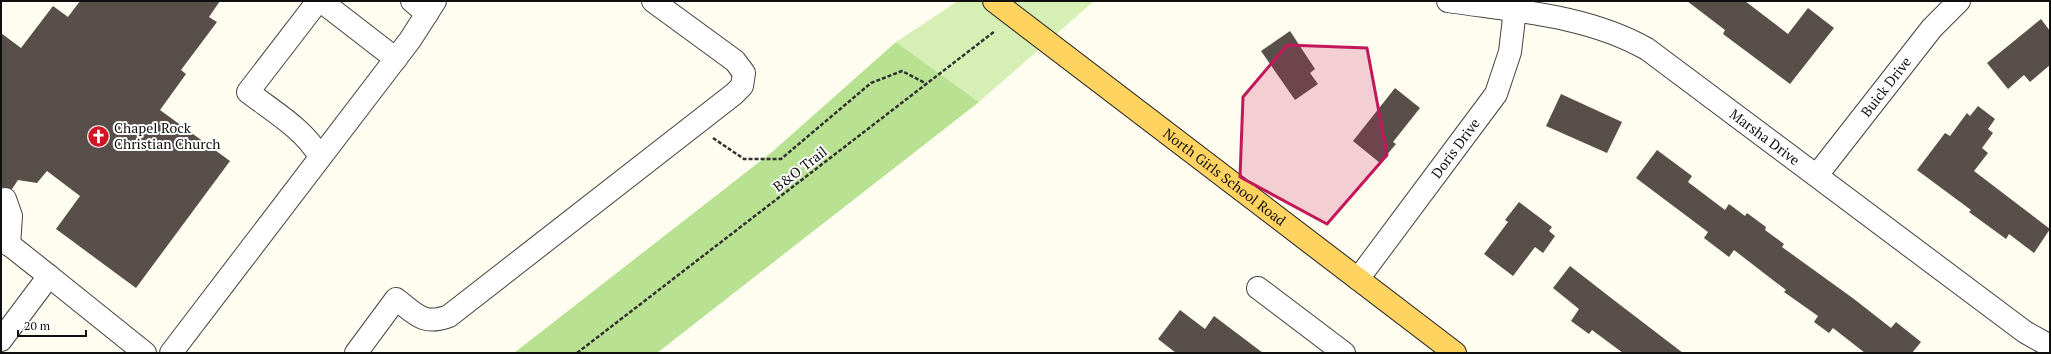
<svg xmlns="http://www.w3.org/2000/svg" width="2051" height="354" font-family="'PT Serif',serif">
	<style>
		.green { fill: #d5efb5 }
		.forest { fill: #b8e192 }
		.building { fill: #594f4a }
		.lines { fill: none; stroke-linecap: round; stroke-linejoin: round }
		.minor-casing { stroke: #424242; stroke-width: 24 }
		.major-casing { stroke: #202020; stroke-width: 24 }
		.path { stroke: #313131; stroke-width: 2.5; stroke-dasharray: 4 2; stroke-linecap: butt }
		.minor { stroke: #fff; stroke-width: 22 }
		.major { stroke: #ffd360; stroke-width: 22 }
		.marked { fill: #c2185b; fill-opacity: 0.2; stroke: #c2185b; stroke-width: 3; stroke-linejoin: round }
		.labels { text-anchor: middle; stroke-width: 4; stroke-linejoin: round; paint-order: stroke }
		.street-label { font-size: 14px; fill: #0f0f0f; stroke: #fff }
		.poi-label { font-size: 14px; fill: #0f0f0f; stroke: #fff; text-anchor: start }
	</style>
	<rect width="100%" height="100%" fill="#fffcf0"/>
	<path class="green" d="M 958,1 L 1094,1 L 979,102 L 896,42 Z"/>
	<path class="forest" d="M 896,42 L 979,102 L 657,353 L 514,353 L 772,152 Z"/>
	<g class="building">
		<path d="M 80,1 L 220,1 L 209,17 L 217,22 L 181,70 L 186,74 L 160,110 L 230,161 L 136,288 L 56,229 L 80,196 L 47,171 L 37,183 L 18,180 L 12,189 L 1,187 L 1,33 L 21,48 L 53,6 L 68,17 Z"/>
		<path d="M 1687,1 L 1745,1 L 1788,34 L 1808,8 L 1834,28 L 1790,84 L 1723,34 L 1725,30 Z"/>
		<path d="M 2041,19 L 2050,31 L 2050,65 L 2030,82 L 2024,75 L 2008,89 L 1987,63 Z"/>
		<path d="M 1290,31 L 1315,69 L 1310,73 L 1318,84 L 1295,100 L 1261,51 Z"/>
		<path d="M 1395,88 L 1420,108 L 1393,142 L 1396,144 L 1380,163 L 1353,141 Z"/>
		<path d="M 1561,94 L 1622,122 L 1607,153 L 1546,126 Z"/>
		<path d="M 1978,106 L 1995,119 L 1988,129 L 1993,133 L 1982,148 L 1988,153 L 1974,171 L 2050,229 L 2034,253 L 2009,234 L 2006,239 L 1969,212 L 1971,210 L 1917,170 L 1945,133 L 1950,136 L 1967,113 L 1970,116 Z"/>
		<path d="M 1657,150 L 1692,176 L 1688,182 L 1725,210 L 1729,204 L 1745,216 L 1747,213 L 1766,227 L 1765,230 L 1784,244 L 1782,247 L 1854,299 L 1891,328 L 1896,322 L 1921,342 L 1912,353 L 1865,353 L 1833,328 L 1829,333 L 1814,322 L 1818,316 L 1784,292 L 1786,290 L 1734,250 L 1729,257 L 1704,238 L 1708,232 L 1636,178 Z"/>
		<path d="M 1519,202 L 1552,227 L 1549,231 L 1555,236 L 1543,253 L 1535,247 L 1513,276 L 1484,254 L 1508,222 L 1505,220 Z"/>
		<path d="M 1570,266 L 1615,301 L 1683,353 L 1623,353 L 1592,330 L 1589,334 L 1571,321 L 1579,309 L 1553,288 Z"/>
		<path d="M 1180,310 L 1205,329 L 1214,316 L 1263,353 L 1176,353 L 1158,339 Z"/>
	</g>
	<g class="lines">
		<defs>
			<g id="minor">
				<path d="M 318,1 L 248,92 C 274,112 304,129 320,157"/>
				<path d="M 321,1 L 396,59"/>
				<path d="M 412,1 L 427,14"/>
				<path id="s1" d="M 1448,1 C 1515,11 1587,15 1647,49 L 2025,332 L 2050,346"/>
				<path id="s2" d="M 1817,175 L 1932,28 L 1959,1"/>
				<path d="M 5,199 L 11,216 L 9,245"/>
				<path d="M 1,238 L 49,276 L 1,340"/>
				<path d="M 49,276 L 145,353"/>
				<path id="s3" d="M 1358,279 L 1496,94 L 1510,52 L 1516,1"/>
				<path d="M 1258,288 L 1344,353"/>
				<path d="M 171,353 L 410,40 L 435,1"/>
				<path d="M 356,353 L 396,299 C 416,314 423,326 449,316 L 734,94 L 742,86 L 744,73 L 735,61 L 653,1"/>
			</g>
			<g id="major">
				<path id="s4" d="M 994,1 L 1455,353"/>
			</g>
		</defs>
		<use href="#minor" class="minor-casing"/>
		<use href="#major" class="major-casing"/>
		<g class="path">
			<path d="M 713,138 L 744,159 L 781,159 L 871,83 L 902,71 L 927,84"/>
			<path d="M 577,353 L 995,31"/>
		</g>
		<use href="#minor" class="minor"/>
		<use href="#major" class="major"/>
	</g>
	<path class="marked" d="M 1287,45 L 1367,48 L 1387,155 L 1327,224 L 1240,177 L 1243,97 Z"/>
	<defs>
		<symbol id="church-disc" viewBox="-11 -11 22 22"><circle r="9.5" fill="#cf1625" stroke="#fff"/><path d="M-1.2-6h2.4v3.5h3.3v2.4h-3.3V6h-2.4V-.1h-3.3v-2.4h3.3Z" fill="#fff"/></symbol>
	</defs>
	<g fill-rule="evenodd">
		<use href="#church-disc" x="86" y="124" width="25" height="25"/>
	</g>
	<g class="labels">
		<g class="street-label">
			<text dy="5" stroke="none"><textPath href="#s2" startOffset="112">Buick Drive</textPath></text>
			<text dy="5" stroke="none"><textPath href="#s1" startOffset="353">Marsha Drive</textPath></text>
			<text dy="5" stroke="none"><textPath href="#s3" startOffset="163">Doris Drive</textPath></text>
			<text transform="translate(800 169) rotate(-38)" y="5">B&amp;O Trail</text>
			<text dy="5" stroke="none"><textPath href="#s4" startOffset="290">North Girls School Road</textPath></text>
		</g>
		<g class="poi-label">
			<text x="114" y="133">Chapel Rock<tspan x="114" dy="16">Christian Church</tspan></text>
		</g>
	</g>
	<rect width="2051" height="354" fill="none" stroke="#0f0f0f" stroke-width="4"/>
	<path d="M18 330v6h68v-6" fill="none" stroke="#0f0f0f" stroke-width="2"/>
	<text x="24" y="330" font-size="12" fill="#0f0f0f" stroke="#ffffff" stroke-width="3" paint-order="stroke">20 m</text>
</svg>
